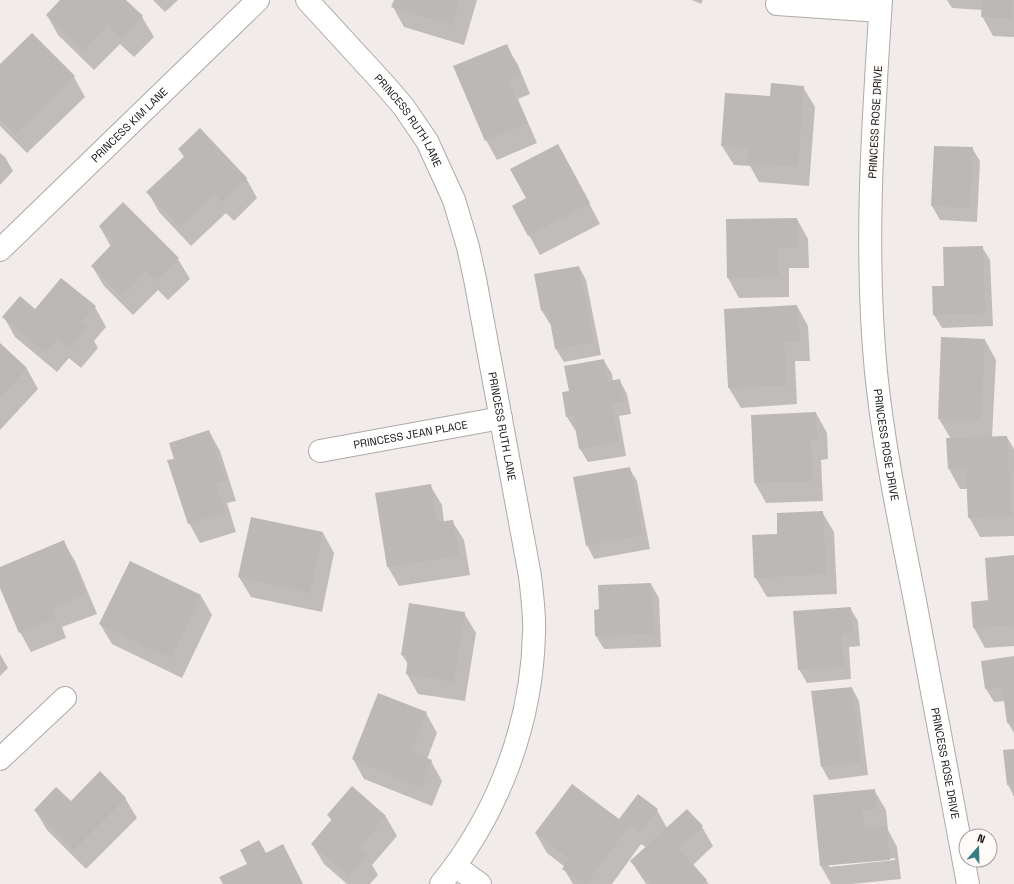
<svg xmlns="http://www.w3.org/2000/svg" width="1014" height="884" font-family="'Space Grotesk',sans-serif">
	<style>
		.shadow { fill: #0003; fill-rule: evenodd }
		.building { fill: #bcb8b6 }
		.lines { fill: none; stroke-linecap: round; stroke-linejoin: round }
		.minor-casing { stroke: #aeaaa8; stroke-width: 24 }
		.minor { stroke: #fff; stroke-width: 22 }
		.labels { text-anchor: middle; stroke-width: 3; stroke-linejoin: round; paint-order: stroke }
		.street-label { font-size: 11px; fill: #161514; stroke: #fefaf8 }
	</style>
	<rect width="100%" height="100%" fill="#f1ecea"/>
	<g class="shadow">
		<path d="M 62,0 L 125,0 L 142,17 L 154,37 L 134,57 L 120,44 L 94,70 L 58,35 L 47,15 Z"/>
		<path d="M 153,0 L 178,0 L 165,12 Z"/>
		<path d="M 395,0 L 477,0 L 464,45 L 404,27 L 393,7 Z"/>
		<path d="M 692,0 L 703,0 L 701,4 Z"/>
		<path d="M 947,0 L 1014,0 L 1014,37 L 993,36 L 982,16 L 982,10 L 952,8 Z"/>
		<path d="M 506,45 L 518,65 L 530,94 L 518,99 L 537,143 L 497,160 L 486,140 Z"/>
		<path d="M 0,65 L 74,77 L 85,97 L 27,153 L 0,126 Z"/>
		<path d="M 803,87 L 815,107 L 809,186 L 759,182 L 750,166 L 734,165 L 722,146 L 771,97 Z"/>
		<path d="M 935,147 L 972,148 L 980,161 L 977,222 L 940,220 L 932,206 Z"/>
		<path d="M 179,149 L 246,178 L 257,198 L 234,221 L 226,213 L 191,246 L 159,212 L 148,192 L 184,157 Z"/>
		<path d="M 0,153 L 5,157 L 13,171 L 0,185 Z"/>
		<path d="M 569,165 L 600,224 L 540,255 L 513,206 L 527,199 Z"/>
		<path d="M 123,204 L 178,259 L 190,279 L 168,300 L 158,290 L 133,315 L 104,286 L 92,266 L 111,247 L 100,227 Z"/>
		<path d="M 797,219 L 808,239 L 809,268 L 789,268 L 789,297 L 739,298 L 728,278 L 727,220 Z"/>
		<path d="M 982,247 L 990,260 L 993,326 L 942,328 L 934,315 L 945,287 Z"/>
		<path d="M 579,267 L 586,280 L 601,355 L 564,362 L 556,349 L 552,324 L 550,324 L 542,311 L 535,275 Z"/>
		<path d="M 797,306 L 808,326 L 810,361 L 795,361 L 797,404 L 741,408 L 729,388 Z"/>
		<path d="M 95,307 L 106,327 L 94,341 L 98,348 L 81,368 L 69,358 L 57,372 L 15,337 L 4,317 L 35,310 Z"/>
		<path d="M 985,340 L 996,360 L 992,437 L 1007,437 L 1014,449 L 1014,536 L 980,537 L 969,517 L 967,489 L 960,489 L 949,469 L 947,439 L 951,439 L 939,419 Z"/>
		<path d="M 0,344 L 27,369 L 38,389 L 0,430 Z"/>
		<path d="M 604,361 L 612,374 L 613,382 L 620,381 L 627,394 L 631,414 L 619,416 L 626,456 L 588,462 L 580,449 L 577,430 L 575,430 L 567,417 L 570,392 Z"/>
		<path d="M 816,413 L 827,433 L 828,459 L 821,460 L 823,501 L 766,503 L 755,483 L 752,416 Z"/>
		<path d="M 209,431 L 220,451 L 236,501 L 227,503 L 236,532 L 200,543 L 189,523 L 175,459 Z"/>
		<path d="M 629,468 L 637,481 L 650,549 L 594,559 L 587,545 Z"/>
		<path d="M 430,485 L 442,505 L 444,522 L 452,521 L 464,540 L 470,575 L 399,586 L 388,567 Z"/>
		<path d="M 822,512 L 834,532 L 837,594 L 767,597 L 755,577 L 778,535 Z"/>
		<path d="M 252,518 L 323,533 L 334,553 L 322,612 L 251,597 L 239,577 Z"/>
		<path d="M 63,541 L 75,561 L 97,614 L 62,627 L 66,638 L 31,652 L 20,632 L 0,586 L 0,568 Z"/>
		<path d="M 1014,556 L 1014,646 L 985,648 L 974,628 L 972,602 L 989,601 Z"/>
		<path d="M 130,562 L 201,596 L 212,615 L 182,678 L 112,644 L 100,624 Z"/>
		<path d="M 651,584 L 659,598 L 661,647 L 604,649 L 596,636 Z"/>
		<path d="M 850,608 L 858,621 L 860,646 L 849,647 L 851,679 L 807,683 L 799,669 Z"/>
		<path d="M 464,613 L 476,633 L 465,701 L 418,694 L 407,674 L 408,664 L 402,655 Z"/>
		<path d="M 0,654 L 8,668 L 0,676 Z"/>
		<path d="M 1014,657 L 1014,733 L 1008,723 L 1005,701 L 994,702 L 986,689 Z"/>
		<path d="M 852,688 L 859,701 L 868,775 L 829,780 L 822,767 Z"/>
		<path d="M 426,713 L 437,733 L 427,759 L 431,761 L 442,781 L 432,806 L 364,779 L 353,759 Z"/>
		<path d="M 1014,750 L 1014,796 L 1008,785 Z"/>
		<path d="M 352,788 L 386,817 L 397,836 L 372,865 L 378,875 L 370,884 L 347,884 L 324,864 L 312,844 L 332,821 L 328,815 Z"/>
		<path d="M 874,790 L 886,810 L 888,830 L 897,847 L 901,879 L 852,884 L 831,884 L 821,866 L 814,796 ZM 895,858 L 895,860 L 829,867 L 829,865 Z"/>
		<path d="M 125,798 L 137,818 L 86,869 L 47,830 L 35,810 L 71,803 Z"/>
		<path d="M 657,810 L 667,828 L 702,827 L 713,846 L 693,865 L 709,884 L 646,884 L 631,861 L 646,847 L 641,844 L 612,884 L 573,884 L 564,869 L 565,867 L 547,853 L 536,834 L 619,820 Z"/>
	</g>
	<g class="building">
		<path d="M 60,0 L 126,0 L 143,16 L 122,38 L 108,25 L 82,51 L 46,15 Z"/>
		<path d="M 394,0 L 460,0 L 453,25 L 391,7 Z"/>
		<path d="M 982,0 L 1013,0 L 1012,19 L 981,17 Z"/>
		<path d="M 32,33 L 75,76 L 16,134 L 0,119 L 0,64 Z"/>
		<path d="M 507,44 L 520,74 L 508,79 L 527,123 L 485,141 L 453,66 Z"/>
		<path d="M 771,83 L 804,86 L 798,167 L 747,163 L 748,148 L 721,146 L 725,93 L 770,96 Z"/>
		<path d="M 200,128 L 247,178 L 222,202 L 214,194 L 180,227 L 146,192 L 185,156 L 178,149 Z"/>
		<path d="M 558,144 L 590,203 L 528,236 L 512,206 L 526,198 L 510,169 Z"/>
		<path d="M 934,146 L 973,147 L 970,208 L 931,206 Z"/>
		<path d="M 123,202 L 179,258 L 156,281 L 146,271 L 122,296 L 91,266 L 114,242 L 99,226 Z"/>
		<path d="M 797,218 L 798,248 L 778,248 L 779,277 L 727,278 L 726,219 Z"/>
		<path d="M 983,246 L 985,313 L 933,315 L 932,286 L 944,286 L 943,247 Z"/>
		<path d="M 579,266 L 594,342 L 555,349 L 548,310 L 541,311 L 534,274 Z"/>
		<path d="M 61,278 L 96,306 L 82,322 L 87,327 L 70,349 L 57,339 L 46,353 L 2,317 L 20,296 L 35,309 Z"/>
		<path d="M 797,305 L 800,341 L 784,342 L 787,385 L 728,388 L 724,309 Z"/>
		<path d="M 941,337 L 985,339 L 981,421 L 938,419 Z"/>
		<path d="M 0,343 L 27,368 L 0,398 Z"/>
		<path d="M 604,359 L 608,381 L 620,379 L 624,401 L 612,403 L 619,442 L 579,449 L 573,416 L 566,417 L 562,392 L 569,391 L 564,366 Z"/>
		<path d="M 816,412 L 817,440 L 811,440 L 812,481 L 754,483 L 751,415 Z"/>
		<path d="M 209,430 L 226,481 L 216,483 L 225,512 L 188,524 L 167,460 L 174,459 L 169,443 Z"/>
		<path d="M 1007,436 L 1011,516 L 968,518 L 966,469 L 948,469 L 946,438 Z"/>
		<path d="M 630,467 L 643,535 L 586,546 L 573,477 Z"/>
		<path d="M 431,484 L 437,522 L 453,520 L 459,556 L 387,567 L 375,493 Z"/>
		<path d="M 823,511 L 826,574 L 754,578 L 752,535 L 777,534 L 777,513 Z"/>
		<path d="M 251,517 L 323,532 L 310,593 L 238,577 Z"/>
		<path d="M 64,540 L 86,594 L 52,607 L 56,618 L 19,633 L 0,588 L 0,567 Z"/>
		<path d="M 1014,555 L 1014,625 L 973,628 L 971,602 L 988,600 L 985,558 Z"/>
		<path d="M 130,561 L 201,595 L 171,658 L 99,624 Z"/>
		<path d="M 651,583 L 654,634 L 595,636 L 594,610 L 599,609 L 598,585 Z"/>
		<path d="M 409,603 L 465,612 L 454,682 L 406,674 L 408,656 L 401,655 Z"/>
		<path d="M 851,607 L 853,632 L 842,634 L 844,666 L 798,670 L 793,611 Z"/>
		<path d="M 1014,656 L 1014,722 L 1007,723 L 1002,687 L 985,689 L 981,661 Z"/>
		<path d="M 852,687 L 861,762 L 821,767 L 811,691 Z"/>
		<path d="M 378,693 L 427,712 L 411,752 L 432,760 L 421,787 L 352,759 Z"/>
		<path d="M 1014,749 L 1014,796 L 1013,796 L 1012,784 L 1007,785 L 1003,750 Z"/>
		<path d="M 100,771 L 126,798 L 74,850 L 34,810 L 56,787 L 71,801 Z"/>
		<path d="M 572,784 L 619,819 L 638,794 L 658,809 L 640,833 L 630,825 L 586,884 L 562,869 L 569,859 L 535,833 Z"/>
		<path d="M 352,786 L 386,816 L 359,848 L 368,854 L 349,876 L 311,844 L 332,819 L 327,815 Z"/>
		<path d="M 875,789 L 877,809 L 862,811 L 864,828 L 886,826 L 890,860 L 820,866 L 813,795 Z"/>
		<path d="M 687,809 L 703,826 L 678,848 L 707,880 L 703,884 L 651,884 L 630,861 Z"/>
		<path d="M 259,840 L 266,853 L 283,844 L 303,884 L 223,884 L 219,877 L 247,864 L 240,850 Z"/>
	</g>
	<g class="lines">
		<defs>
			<g id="minor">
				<path id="s1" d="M 307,0 L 384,84 L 403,106 L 427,141 L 454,200 L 468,247 L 475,279 L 530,576 C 532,595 535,614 534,633 C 532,724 498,814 441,884"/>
				<path id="s2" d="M 881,0 C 873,124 864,248 876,372 C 884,451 901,529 916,606 C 933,699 951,791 968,884"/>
				<path d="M 777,4 L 880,11"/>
				<path id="s3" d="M 0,250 L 258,0"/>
				<path id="s4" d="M 320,451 L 501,418"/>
				<path d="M 0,759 L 65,698"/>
				<path d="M 455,866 L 480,884"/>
			</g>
		</defs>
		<use href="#minor" class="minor-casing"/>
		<use href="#minor" class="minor"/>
	</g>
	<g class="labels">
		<g class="street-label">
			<text dy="4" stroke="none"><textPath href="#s1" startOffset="158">PRINCESS RUTH LANE</textPath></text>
			<text transform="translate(875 122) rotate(-87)" y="4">PRINCESS ROSE DRIVE</text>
			<text dy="4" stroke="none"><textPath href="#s3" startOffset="180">PRINCESS KIM LANE</textPath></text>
			<text dy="4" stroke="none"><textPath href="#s1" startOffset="482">PRINCESS RUTH LANE</textPath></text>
			<text dy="4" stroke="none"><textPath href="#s4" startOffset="92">PRINCESS JEAN PLACE</textPath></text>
			<text dy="4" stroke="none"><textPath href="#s2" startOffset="446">PRINCESS ROSE DRIVE</textPath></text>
			<text dy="4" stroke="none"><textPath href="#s2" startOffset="770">PRINCESS ROSE DRIVE</textPath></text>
		</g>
	</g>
	<g transform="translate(978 848) rotate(20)"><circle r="19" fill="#fefaf8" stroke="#a19e9d"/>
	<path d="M0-3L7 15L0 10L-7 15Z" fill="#367e84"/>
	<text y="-6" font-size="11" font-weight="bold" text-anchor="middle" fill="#161514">N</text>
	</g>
</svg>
